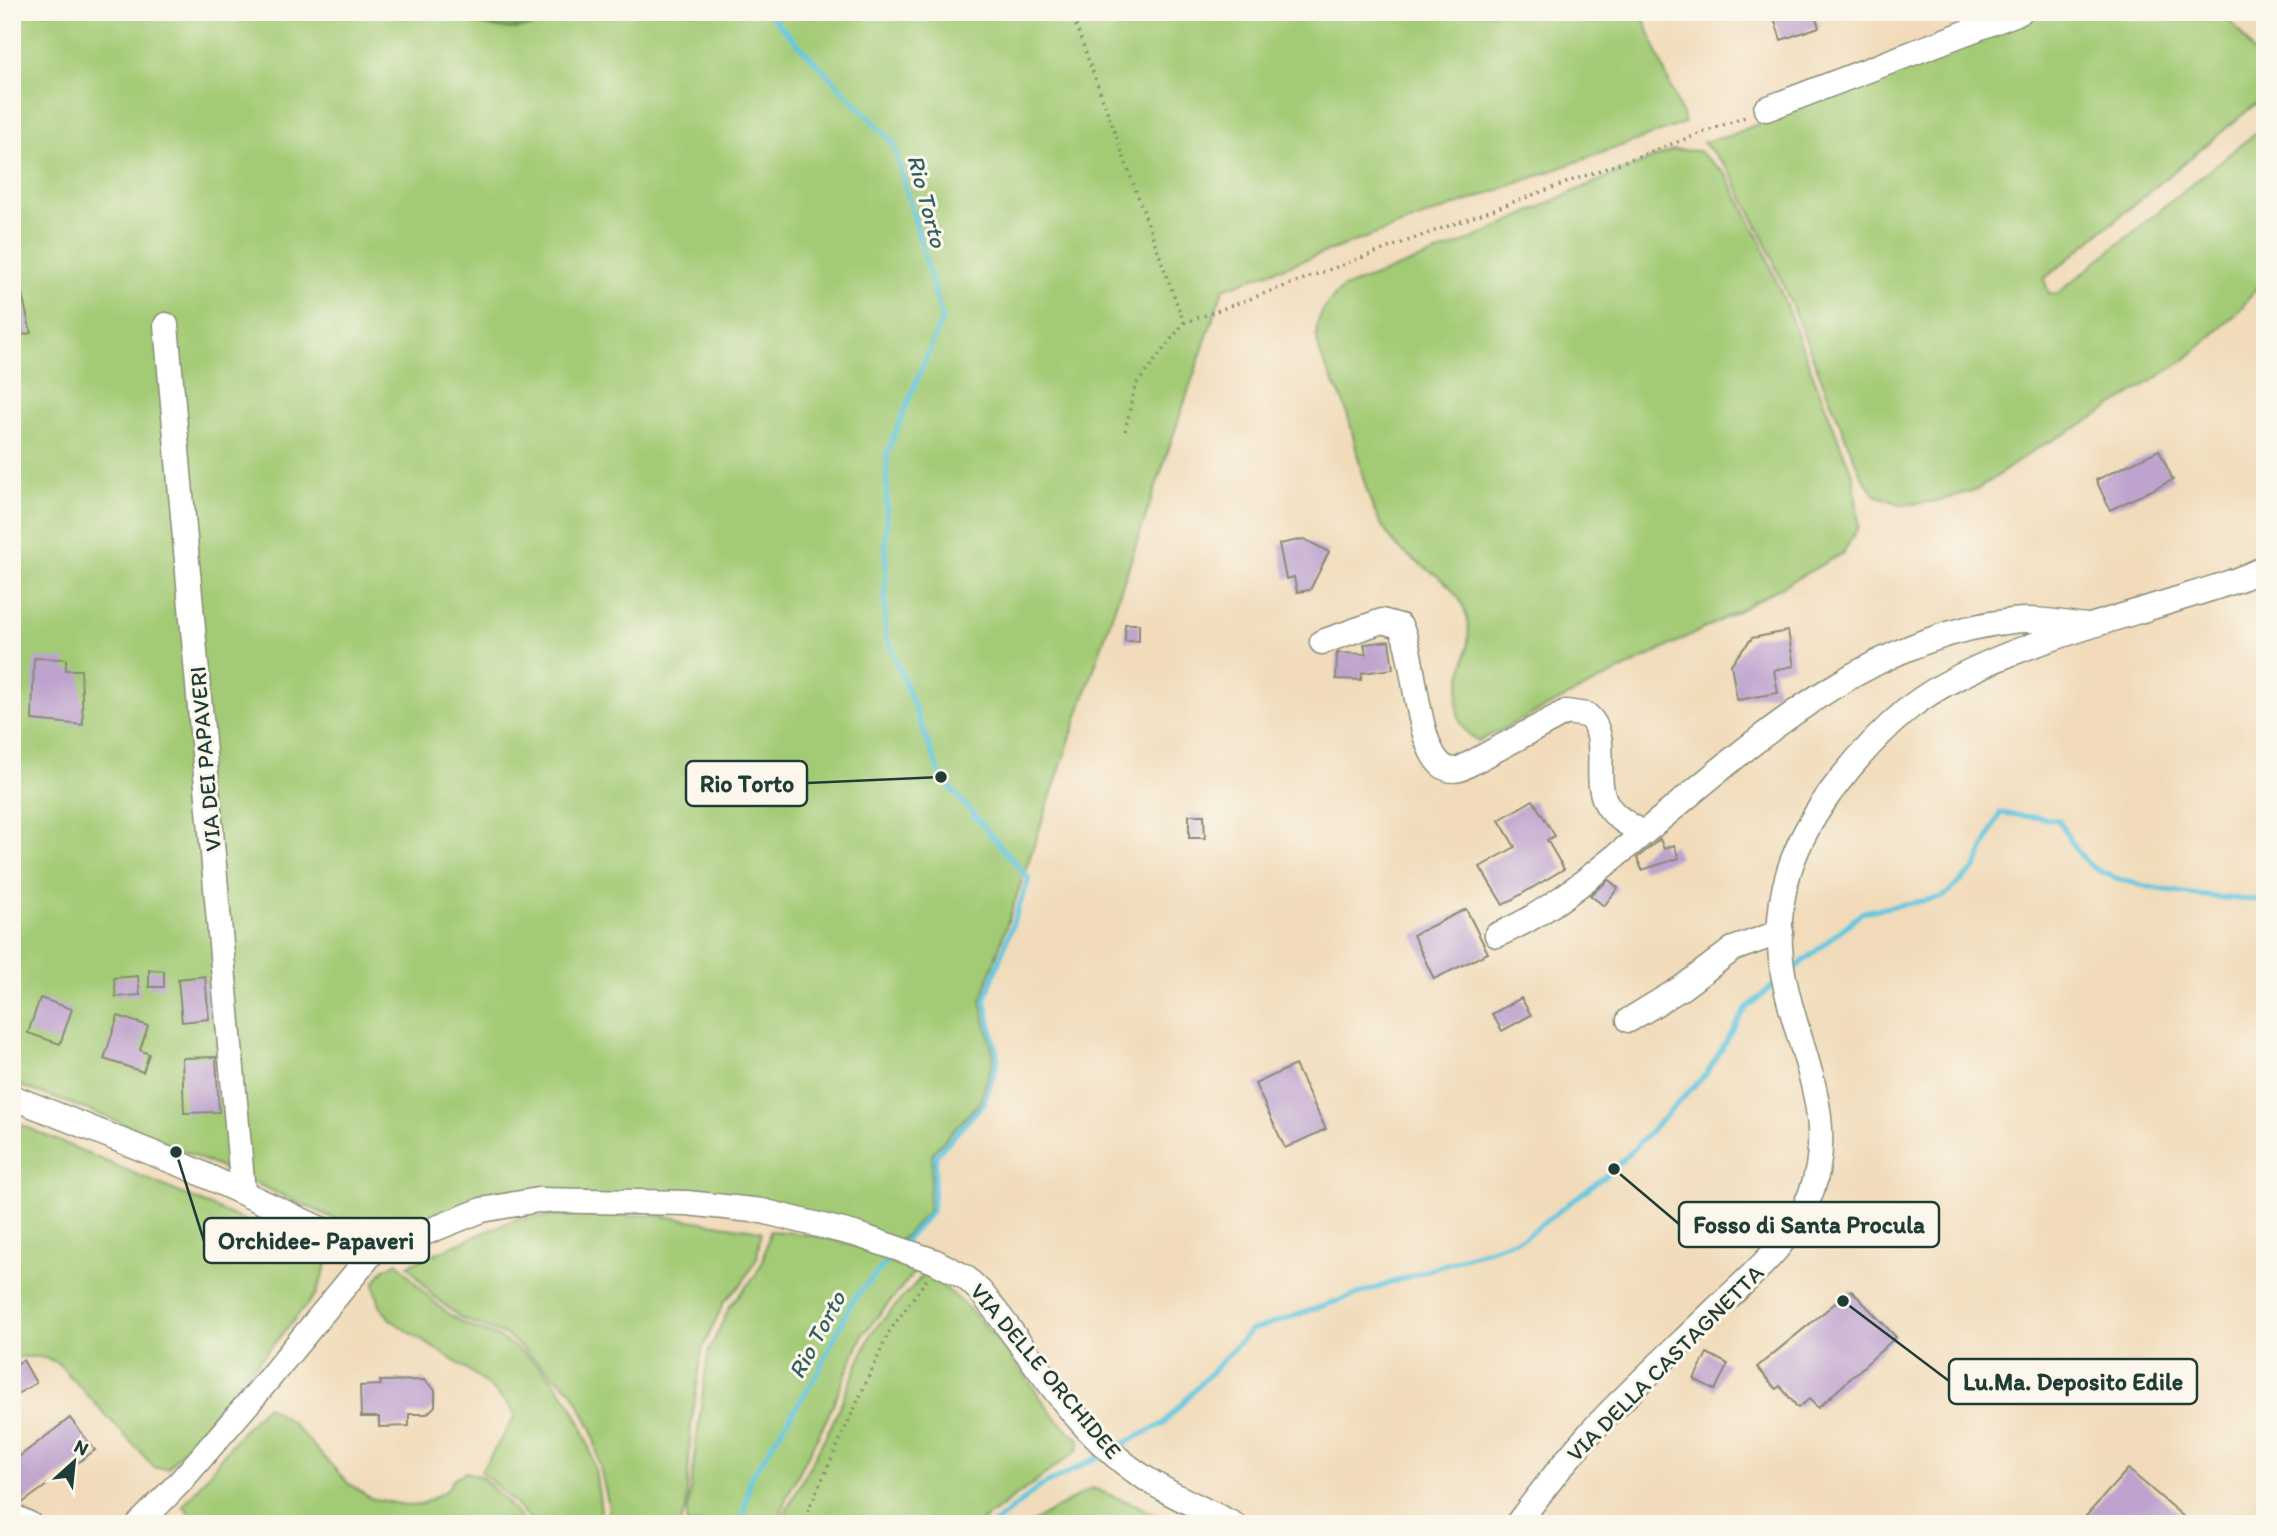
<svg xmlns="http://www.w3.org/2000/svg" width="2277" height="1536" font-family="Itim,sans-serif">
	<style>
		.green { fill: #a3ca75; stroke: #618454; stroke-width: 2 }
		.forest { fill: #82ae66; stroke: #50764d; stroke-width: 2 }
		.lines { fill: none; stroke-linecap: round; stroke-linejoin: round }
		.stream { stroke: #62c6df; stroke-width: 5 }
		.building { fill: #bea3ce }
		.minor-casing { stroke: #888c77; stroke-width: 27 }
		.path { stroke: #888c77; stroke-width: 3.5; stroke-dasharray: 2 5; stroke-linecap: butt }
		.minor { stroke: #fff; stroke-width: 24 }
		.labels { text-anchor: middle; stroke-width: 6; stroke-linejoin: round; paint-order: stroke }
		.street-label { font-size: 23px; fill: #1f3d34; stroke: #fbf7ec }
		.water-label { font-size: 24px; font-style: italic; fill: #305f5f; stroke: #fbf7ec }
		.leader { fill: none; stroke: #1f3d34; stroke-width: 2.5 }
		.callout-dot { fill: #1f3d34; stroke: #fbf7ec; stroke-width: 2.5 }
		.callout { fill: #fbf7ec; stroke: #1f3d34; stroke-width: 2.5 }
		.callout-label { font-size: 24px; text-anchor: middle; font-weight: bold; fill: #1f3d34 }
	</style>
	<rect width="100%" height="100%" fill="#fbf7ec"/>
	<filter id="ink" filterUnits="userSpaceOnUse"><feTurbulence type="fractalNoise" baseFrequency=".0143" numOctaves="2"/><feDisplacementMap in="SourceGraphic" scale="14" xChannelSelector="R" yChannelSelector="G"/><feConvolveMatrix kernelMatrix="1 2 1 2 8 2 1 2 1" color-interpolation-filters="sRGB"/></filter>
	<filter id="wash" filterUnits="userSpaceOnUse"><feTurbulence type="fractalNoise" baseFrequency=".00686" numOctaves="4" result="noise"/><feDisplacementMap in="SourceGraphic" scale="28" xChannelSelector="R" yChannelSelector="G"/><feGaussianBlur stdDeviation="1.57" result="paint"/><feColorMatrix in="noise" values="0 0 0 0 0 0 0 0 0 0 0 0 0 0 0 0 0 1.4 0 .05"/><feComposite in="paint" operator="in"/></filter>
	<g filter="url(#wash)">
		<rect width="100%" height="100%" fill="#f1dbba"/>
		<g class="green">
			<path d="M 12,12 L 1641,12 L 1685,123 L 1223,289 L 981,1001 L 994,1058 L 980,1102 L 933,1152 L 928,1212 L 898,1243 L 795,1211 L 478,1200 L 391,1233 L 372,1234 L 351,1226 L 105,1116 L 12,1083 Z"/>
			<path d="M 2043,12 L 2222,12 C 2245,35 2265,63 2265,96 L 2044,279 L 2049,293 L 2057,294 L 2265,125 L 2265,278 L 2237,313 L 2185,360 L 2082,425 L 2036,449 L 1978,489 L 1938,501 L 1903,505 L 1875,495 L 1861,475 L 1766,243 L 1730,171 L 1703,142 L 1729,136 L 1887,70 Z"/>
			<path d="M 1673,150 L 1698,151 L 1726,174 L 1761,242 L 1854,479 L 1859,526 L 1843,553 L 1723,619 L 1479,741 C 1428,715 1487,649 1462,604 C 1446,573 1416,567 1396,545 C 1362,507 1360,452 1345,406 C 1337,384 1319,362 1317,338 C 1314,317 1329,300 1343,288 L 1466,242 L 1577,190 Z"/>
			<path d="M 12,1121 L 257,1226 L 315,1253 L 327,1264 L 316,1294 L 168,1468 L 155,1468 L 57,1362 L 41,1357 L 12,1357 Z"/>
			<path d="M 580,1214 L 663,1216 L 761,1231 L 757,1258 L 743,1282 L 724,1302 L 702,1350 L 691,1426 L 686,1510 L 679,1524 L 607,1524 L 609,1508 L 592,1429 L 572,1391 L 507,1336 L 461,1318 L 431,1294 L 408,1265 L 516,1219 Z"/>
			<path d="M 770,1231 C 828,1234 864,1246 916,1270 L 863,1334 L 827,1418 L 786,1498 L 778,1524 L 686,1524 L 708,1353 L 730,1306 L 755,1276 L 763,1261 Z"/>
			<path d="M 398,1262 C 418,1287 439,1312 469,1326 C 480,1331 493,1333 503,1340 C 559,1375 584,1412 596,1476 C 598,1492 602,1507 601,1524 L 530,1524 L 530,1519 L 481,1471 L 516,1415 C 484,1372 432,1350 390,1319 L 380,1306 L 374,1284 L 383,1270 Z"/>
			<path d="M 925,1273 C 964,1299 992,1332 1020,1369 C 1039,1394 1053,1420 1079,1439 L 1078,1450 L 978,1524 L 783,1524 L 785,1513 L 832,1424 L 872,1332 Z"/>
			<path d="M 267,1406 L 292,1423 L 348,1483 L 370,1498 L 410,1506 L 420,1505 L 446,1491 L 454,1478 L 466,1472 L 482,1477 L 522,1519 L 521,1524 L 199,1524 L 183,1506 C 212,1472 234,1436 267,1406 Z"/>
			<path d="M 1092,1488 L 1136,1505 L 1173,1524 L 1029,1524 Z"/>
		</g>
		<path class="forest" d="M 457,12 L 579,12 C 533,29 505,37 459,16 Z"/>
		<g class="lines">
			<g class="stream">
				<path d="M 767,12 L 893,142 L 942,319 L 887,453 L 885,632 L 941,777 L 1029,879 L 985,1000 L 998,1059 L 984,1103 L 936,1155 L 932,1211 L 903,1243"/>
				<path d="M 1789,973 L 1863,912 L 1943,897 L 1975,868 L 2000,813 L 2058,820 C 2067,833 2077,855 2090,865 C 2121,889 2224,900 2265,900"/>
				<path d="M 1117,1447 L 1163,1424 L 1250,1331 L 1525,1237 L 1614,1169 L 1707,1073 L 1746,1009 L 1776,983"/>
				<path d="M 742,1524 L 750,1479 L 816,1376 L 852,1301 L 892,1256"/>
				<path d="M 994,1524 L 1038,1488 L 1102,1455"/>
			</g>
		</g>
		<g id="blocks">
			<g class="building">
				<path d="M 1772,12 L 1814,12 L 1819,27 L 1781,40 Z"/>
				<path d="M 12,277 L 18,277 L 31,333 L 12,337 Z"/>
				<path d="M 2159,450 L 2173,480 L 2110,510 L 2096,480 Z"/>
				<path d="M 1304,539 L 1329,552 L 1310,590 L 1297,592 L 1294,577 L 1286,579 L 1279,544 Z"/>
				<rect x="1125" y="624" width="14" height="17"/>
				<path d="M 1788,631 L 1794,666 L 1774,670 L 1778,693 L 1737,700 L 1731,664 L 1752,638 Z"/>
				<path d="M 1389,641 L 1393,669 L 1362,673 L 1361,680 L 1336,679 L 1337,653 L 1366,654 L 1364,644 Z"/>
				<path d="M 34,658 L 66,659 L 66,670 L 81,670 L 83,725 L 32,720 Z"/>
				<path d="M 1533,800 L 1555,836 L 1547,840 L 1564,869 L 1503,905 L 1480,867 L 1515,847 L 1499,820 Z"/>
				<path d="M 1189,815 L 1204,815 L 1205,838 L 1189,838 Z"/>
				<path d="M 1660,839 L 1664,849 L 1674,845 L 1679,858 L 1642,870 L 1637,858 Z"/>
				<path d="M 1609,880 L 1618,888 L 1604,906 L 1590,895 Z"/>
				<path d="M 1466,909 L 1488,953 L 1434,979 L 1413,935 Z"/>
				<path d="M 149,970 L 164,971 L 164,987 L 149,987 Z"/>
				<path d="M 138,976 L 140,995 L 116,997 L 114,978 Z"/>
				<path d="M 205,976 L 209,1019 L 182,1022 L 178,979 Z"/>
				<path d="M 40,998 L 72,1009 L 60,1044 L 28,1033 Z"/>
				<path d="M 1521,998 L 1531,1015 L 1502,1031 L 1492,1014 Z"/>
				<path d="M 118,1016 L 148,1026 L 140,1050 L 149,1054 L 143,1072 L 104,1059 Z"/>
				<path d="M 216,1057 L 219,1112 L 184,1113 L 182,1058 Z"/>
				<path d="M 1295,1065 L 1326,1129 L 1285,1148 L 1255,1084 Z"/>
				<path d="M 1851,1290 L 1896,1337 L 1818,1408 L 1809,1399 L 1798,1408 L 1780,1386 L 1776,1389 L 1757,1367 Z"/>
				<path d="M 1707,1353 L 1728,1364 L 1715,1390 L 1694,1379 Z"/>
				<path d="M 23,1360 L 36,1383 L 12,1397 L 12,1367 Z"/>
				<path d="M 424,1380 L 435,1390 L 435,1406 L 427,1414 L 409,1414 L 409,1426 L 379,1427 L 379,1417 L 361,1417 L 360,1386 L 381,1385 L 380,1381 Z"/>
				<path d="M 70,1418 L 95,1450 L 21,1504 L 12,1493 L 12,1462 Z"/>
				<path d="M 2128,1469 L 2192,1524 L 2094,1524 L 2086,1516 Z"/>
			</g>
		</g>
	</g>
	<g filter="url(#ink)">
		<use href="#blocks" fill-opacity="0" stroke="#888c77" stroke-width="2"/>
		<g class="lines">
			<defs>
				<g id="minor">
					<path d="M 1766,109 L 2020,12"/>
					<path d="M 166,325 L 243,1192"/>
					<path d="M 1322,642 L 1382,621 L 1400,626 C 1418,654 1414,781 1460,769 L 1566,712 L 1587,715 C 1613,738 1590,779 1608,806 C 1616,818 1631,826 1643,833"/>
					<path d="M 1497,935 C 1547,914 1586,880 1628,846 C 1741,754 1860,637 2012,621 C 2036,618 2061,623 2086,626"/>
					<path d="M 1629,1020 L 1683,987 L 1733,949 L 1781,932"/>
					<path d="M 12,1097 L 185,1166 L 342,1239 L 371,1247 L 399,1243 L 482,1210 L 538,1200 L 687,1203 L 762,1211 L 855,1234 L 934,1261 L 965,1277 L 980,1291 C 1028,1349 1068,1421 1129,1467 C 1161,1491 1197,1506 1233,1524"/>
					<path d="M 12,1516 L 29,1524"/>
					<path d="M 139,1524 L 180,1482 L 257,1393 L 377,1247"/>
					<path d="M 1517,1524 C 1546,1486 1575,1447 1609,1413 C 1644,1378 1681,1343 1717,1308 C 1754,1273 1792,1242 1811,1193 C 1841,1111 1790,1038 1781,959 C 1774,895 1793,844 1830,793 C 1853,762 1879,733 1909,708 C 1971,659 2080,629 2155,606 C 2192,594 2230,585 2265,568"/>
				</g>
			</defs>
			<use href="#minor" class="minor-casing"/>
			<g class="path">
				<path d="M 1071,12 L 1184,323"/>
				<path d="M 1125,431 L 1135,386 L 1184,323 L 1748,116"/>
				<path d="M 802,1524 L 889,1332 L 927,1279"/>
			</g>
			<use href="#minor" class="minor"/>
		</g>
	</g>
	<g class="labels">
		<g class="street-label">
			<text transform="translate(205 759) rotate(-95)" y="8">VIA DEI PAPAVERI</text>
			<text transform="translate(1665 1363) rotate(-45)" y="8">VIA DELLA CASTAGNETTA</text>
			<text transform="translate(1046 1371) rotate(50)" y="8">VIA DELLE ORCHIDEE</text>
		</g>
		<g class="water-label">
			<text transform="translate(927 201) rotate(75)" y="8">Rio Torto</text>
			<text transform="translate(817 1335) rotate(-62)" y="8">Rio Torto</text>
		</g>
	</g>
	<path class="leader" d="M941 777L807 783M1614 1169L1679 1224M176 1152L204 1241M1843 1301L1949 1381"/>
	<g class="callout-dot">
		<circle cx="941" cy="777" r="7"/>
		<circle cx="1614" cy="1169" r="7"/>
		<circle cx="176" cy="1152" r="7"/>
		<circle cx="1843" cy="1301" r="7"/>
	</g>
	<g class="callout">
		<rect x="686" y="761" width="121" height="45" rx="7"/>
		<rect x="1679" y="1202" width="260" height="45" rx="7"/>
		<rect x="204" y="1218" width="225" height="45" rx="7"/>
		<rect x="1949" y="1359" width="248" height="45" rx="7"/>
	</g>
	<g class="callout-label">
		<text x="747" y="792">Rio Torto</text>
		<text x="1809" y="1233">Fosso di Santa Procula</text>
		<text x="316" y="1249">Orchidee- Papaveri</text>
		<text x="2073" y="1390">Lu.Ma. Deposito Edile</text>
	</g>
	<rect width="2277" height="1536" fill="none" stroke="#fbf7ec" stroke-width="42"/>
	<g transform="translate(74 1462) rotate(27)" stroke="#fbf7ec" stroke-width="5" paint-order="stroke">
	<path d="M0-5L12 26L0 18L-12 26Z" fill="#1f3d34"/>
	<text y="-10" font-size="19" font-weight="bold" text-anchor="middle" fill="#1f3d34">N</text>
	</g>
</svg>
